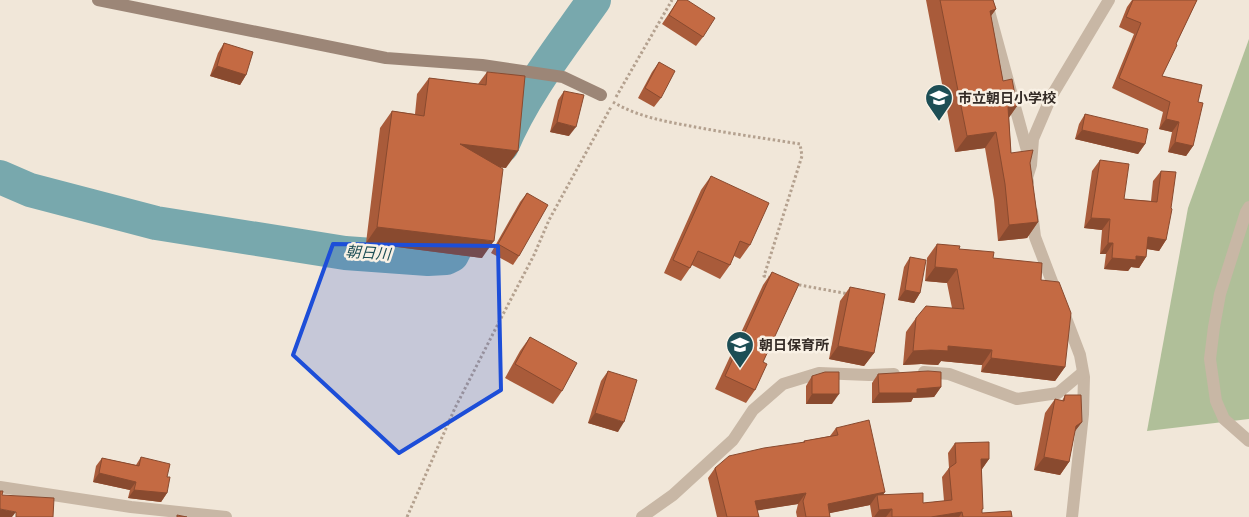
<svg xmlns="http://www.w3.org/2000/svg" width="1249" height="517" font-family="Ubuntu,'Noto Sans JP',sans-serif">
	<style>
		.green { fill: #b0bf99 }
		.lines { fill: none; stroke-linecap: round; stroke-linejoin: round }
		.river { stroke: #78a8ad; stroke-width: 34 }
		.path { stroke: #b4a18f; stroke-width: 3; stroke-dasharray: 2.5 2.5; stroke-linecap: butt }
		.street { stroke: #c8b7a5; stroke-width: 12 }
		.secondary { stroke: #9c8677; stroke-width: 12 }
		.wall { fill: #a95b3a }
		.shaded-wall { fill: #894a2f }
		.building { fill: #c46a43; stroke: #894a2f }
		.marked { fill: #1d4ed8; fill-opacity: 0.2; stroke: #1d4ed8; stroke-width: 4; stroke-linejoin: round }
		.labels { text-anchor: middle; stroke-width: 5; stroke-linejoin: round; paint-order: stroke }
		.poi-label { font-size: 14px; font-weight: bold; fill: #342b26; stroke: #f9f1e5; text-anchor: start }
		.water-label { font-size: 15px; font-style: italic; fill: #1d4e55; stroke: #f9f1e5 }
	</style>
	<rect width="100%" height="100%" fill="#f1e7d9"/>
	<path class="green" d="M 1249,39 L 1249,419 L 1147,431 L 1188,208 Z"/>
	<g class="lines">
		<g class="river">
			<path d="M 502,146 C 524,93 561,47 594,0"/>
			<path d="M 0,177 L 30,190 L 156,223 L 345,253 L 428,259 L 446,258 L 452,255 L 461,237 L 465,232 L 472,212"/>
		</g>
		<g class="path">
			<path d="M 616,97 L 672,0"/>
			<path d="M 613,102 C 636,116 663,121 690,126 C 726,133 763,138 800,144 L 802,156 L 764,276 L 771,278"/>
			<path d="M 794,284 L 849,294"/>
			<path d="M 407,517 L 455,408 L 499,322 L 534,255 L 549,220 L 611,107"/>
		</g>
		<g class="street">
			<path d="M 986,0 L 1029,158"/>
			<path d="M 1028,182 L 1027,178 L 1031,165 L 1033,139 L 1051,97 L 1109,0"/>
			<path d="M 1249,207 L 1246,212 L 1220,294 L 1214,327 L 1210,359 L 1216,401 L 1224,419 L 1249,441"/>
			<path d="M 1032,212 L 1035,237 L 1080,355 L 1084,377 L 1083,414 L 1072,517"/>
			<path d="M 924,372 L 949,374 L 1017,399 L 1058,393 L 1082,373"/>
			<path d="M 0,487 L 131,507 L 226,517"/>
			<path d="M 642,517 L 673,495 L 733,440 L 753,410 L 783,384 L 819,373 L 869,375 L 894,374"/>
		</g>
		<path class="secondary" d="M 98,0 L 386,58 L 482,65 L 563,77 L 601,95"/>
	</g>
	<g class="wall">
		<path d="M 678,0 L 703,37 L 696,46 L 662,24 Z"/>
		<path d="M 926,0 L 993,0 L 996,9 L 991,16 L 1003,81 L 1017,106 L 1009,117 L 1011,153 L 1030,163 L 1038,222 L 1027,238 L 998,241 L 994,200 L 985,148 L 955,152 Z"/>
		<path d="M 1132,0 L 1197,0 L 1176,44 L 1162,76 L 1198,102 L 1193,146 L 1186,156 L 1168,152 L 1172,132 L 1159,129 L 1163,112 L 1112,88 L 1134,34 L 1119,27 L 1127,7 Z"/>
		<path d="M 224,43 L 246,75 L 240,85 L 210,76 L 218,53 Z"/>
		<path d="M 659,62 L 661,98 L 654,107 L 638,98 L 652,72 Z"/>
		<path d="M 487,72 L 506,168 L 498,167 L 482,258 L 366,243 L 380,128 L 392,111 L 415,114 L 417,94 L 429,78 L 478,84 Z"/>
		<path d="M 564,91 L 569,136 L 550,132 L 558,100 Z"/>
		<path d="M 1085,114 L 1145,144 L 1138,154 L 1075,139 L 1079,124 Z"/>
		<path d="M 1100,160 L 1124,199 L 1151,201 L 1153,181 L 1161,171 L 1166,240 L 1159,251 L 1147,249 L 1146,257 L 1139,268 L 1131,267 L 1128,271 L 1104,269 L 1106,254 L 1100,254 L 1102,230 L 1084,228 L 1092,171 Z"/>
		<path d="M 711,176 L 750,245 L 740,259 L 734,256 L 730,265 L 720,279 L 692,265 L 681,281 L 664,273 L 701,190 Z"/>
		<path d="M 527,193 L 519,256 L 513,265 L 491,253 L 520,202 Z"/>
		<path d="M 937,244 L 993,258 L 1041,280 L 1065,367 L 1055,381 L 981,372 L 982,365 L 941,361 L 938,365 L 921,364 L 903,365 L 906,332 L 916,318 L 952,308 L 947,283 L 925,281 L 927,258 Z"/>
		<path d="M 910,257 L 920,293 L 914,303 L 898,300 L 904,267 Z"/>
		<path d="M 772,272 L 763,362 L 755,390 L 746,403 L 715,389 L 763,285 Z"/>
		<path d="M 850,287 L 874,353 L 864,366 L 829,359 L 840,301 Z"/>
		<path d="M 530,337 L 562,391 L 553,404 L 505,378 L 520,351 Z"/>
		<path d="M 608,371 L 618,432 L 588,423 L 601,381 Z"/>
		<path d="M 878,374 L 941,387 L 934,397 L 913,398 L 911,402 L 872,403 L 872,383 Z"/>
		<path d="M 812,376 L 832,404 L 806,404 L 806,386 Z"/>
		<path d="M 1065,395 L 1082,422 L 1075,431 L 1069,462 L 1060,475 L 1034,470 L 1045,413 L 1055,399 L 1062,401 Z"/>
		<path d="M 836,428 L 885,492 L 883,494 L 923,503 L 944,501 L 942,477 L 949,468 L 948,453 L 955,443 L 989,459 L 982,469 L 982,513 L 1012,517 L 872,517 L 870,505 L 829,513 L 830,517 L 797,517 L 796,512 L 798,504 L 757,510 L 759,517 L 717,517 L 708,478 L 715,468 L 803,442 L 804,441 L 830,436 Z"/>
		<path d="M 141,457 L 167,477 L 167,493 L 161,502 L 128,498 L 130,490 L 93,482 L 96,466 L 102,458 L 136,465 Z"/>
	</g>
	<g class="shaded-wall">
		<path d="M 996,9 L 984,25 L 990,11 Z"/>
		<path d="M 217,66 L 246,75 L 240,85 L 210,76 Z"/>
		<path d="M 1017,106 L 1006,122 L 1008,107 Z"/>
		<path d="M 1166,119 L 1179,122 L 1172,132 L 1159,129 Z"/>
		<path d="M 557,122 L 576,127 L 569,136 L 550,132 Z"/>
		<path d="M 1082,130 L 1145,144 L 1138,154 L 1075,139 Z"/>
		<path d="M 996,132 L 985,148 L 955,152 L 967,136 Z"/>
		<path d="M 1175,142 L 1193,146 L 1186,156 L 1168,152 Z"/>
		<path d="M 460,144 L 518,151 L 506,168 L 448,161 Z"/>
		<path d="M 1091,218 L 1110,219 L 1102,230 L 1084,228 Z"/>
		<path d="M 1038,222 L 1027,238 L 998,241 L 1009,225 Z"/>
		<path d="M 377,227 L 494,241 L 482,258 L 366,243 Z"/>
		<path d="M 1148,237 L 1166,240 L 1159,251 L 1141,248 Z"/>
		<path d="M 1108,243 L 1113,243 L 1106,254 L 1100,254 Z"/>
		<path d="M 1136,256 L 1146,257 L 1139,268 L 1131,267 L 1128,271 L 1104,269 L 1112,258 Z"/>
		<path d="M 935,267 L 957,269 L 947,283 L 925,281 Z"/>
		<path d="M 905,290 L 920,293 L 914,303 L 898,300 Z"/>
		<path d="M 838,346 L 874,353 L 864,366 L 829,359 Z"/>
		<path d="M 948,346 L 992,350 L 982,365 L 941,361 L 938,365 L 921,364 L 903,365 L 913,351 L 931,350 Z"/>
		<path d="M 991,358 L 1065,367 L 1055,381 L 981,372 Z"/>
		<path d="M 941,387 L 934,397 L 913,398 L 911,402 L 872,403 L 879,393 L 917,389 Z"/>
		<path d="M 812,394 L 839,394 L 832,404 L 806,404 Z"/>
		<path d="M 595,413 L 624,422 L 618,432 L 588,423 Z"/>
		<path d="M 1082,422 L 1072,435 L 1076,426 Z"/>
		<path d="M 1044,457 L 1069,462 L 1060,475 L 1034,470 Z"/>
		<path d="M 981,459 L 989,459 L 982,469 L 974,469 Z"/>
		<path d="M 99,473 L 136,482 L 130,490 L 93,482 Z"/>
		<path d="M 134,490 L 167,493 L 161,502 L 128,498 Z"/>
		<path d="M 885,492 L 878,502 L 877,495 L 870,505 L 821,515 L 828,504 Z"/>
		<path d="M 806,493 L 798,504 L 748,512 L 755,501 Z"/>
		<path d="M 0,509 L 16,512 L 12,517 L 0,517 Z"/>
		<path d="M 892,509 L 886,517 L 874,517 L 879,510 Z"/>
		<path d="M 962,512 L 959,517 L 931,517 Z"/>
	</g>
	<g class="building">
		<path d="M 678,0 L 687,0 L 715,18 L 703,37 L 669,15 Z"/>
		<path d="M 940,0 L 993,0 L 996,9 L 990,11 L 1003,81 L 1012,79 L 1017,106 L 1008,107 L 1011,153 L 1033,150 L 1030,163 L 1038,222 L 1009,225 L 1005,184 L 996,132 L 967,136 Z"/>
		<path d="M 1133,0 L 1197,0 L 1176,44 L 1177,45 L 1162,76 L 1202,85 L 1198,102 L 1203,103 L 1193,146 L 1175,142 L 1179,122 L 1166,119 L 1170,102 L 1119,78 L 1141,23 L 1126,17 Z"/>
		<path d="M 224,43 L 253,52 L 246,75 L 217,66 Z"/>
		<path d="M 659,62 L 675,71 L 661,98 L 645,88 Z"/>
		<path d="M 487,72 L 525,76 L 518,151 L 460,144 L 503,169 L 494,241 L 377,227 L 392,111 L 424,116 L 429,78 L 486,85 Z"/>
		<path d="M 564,91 L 584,95 L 576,127 L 557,122 Z"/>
		<path d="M 1085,114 L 1148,129 L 1145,144 L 1082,130 Z"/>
		<path d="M 1100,160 L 1129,164 L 1124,199 L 1157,202 L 1161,171 L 1176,172 L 1171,208 L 1172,209 L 1166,240 L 1148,237 L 1146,257 L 1136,256 L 1136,260 L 1112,258 L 1113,243 L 1108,243 L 1110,219 L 1091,218 Z"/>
		<path d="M 711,176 L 769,203 L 750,245 L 740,241 L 730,265 L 698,251 L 690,268 L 673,260 Z"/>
		<path d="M 527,193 L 548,205 L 519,256 L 498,244 Z"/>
		<path d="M 937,244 L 960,246 L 959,249 L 994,252 L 993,258 L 1042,263 L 1041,280 L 1059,282 L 1071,313 L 1065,367 L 991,358 L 992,350 L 948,346 L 948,351 L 931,350 L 913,351 L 916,318 L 926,306 L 964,309 L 957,269 L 935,267 Z"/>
		<path d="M 910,257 L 926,260 L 920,293 L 905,290 Z"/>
		<path d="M 772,272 L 799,284 L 763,362 L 767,364 L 755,390 L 725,376 Z"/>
		<path d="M 850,287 L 885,294 L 874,353 L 838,346 Z"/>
		<path d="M 530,337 L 577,363 L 562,391 L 515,364 Z"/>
		<path d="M 608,371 L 637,380 L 624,422 L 595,413 Z"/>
		<path d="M 928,371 L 941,372 L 941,387 L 917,389 L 917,393 L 879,393 L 878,374 Z"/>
		<path d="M 825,372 L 839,372 L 839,394 L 812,394 L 812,376 Z"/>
		<path d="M 1065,395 L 1081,395 L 1082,422 L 1076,426 L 1069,462 L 1044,457 L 1055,399 L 1064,401 Z"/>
		<path d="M 869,420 L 885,492 L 828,504 L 830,517 L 806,517 L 803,501 L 806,493 L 755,501 L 759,517 L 727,517 L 715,468 L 729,456 L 764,448 L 805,442 L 804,441 L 838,435 L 836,428 Z"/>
		<path d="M 989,442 L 989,459 L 981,459 L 983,509 L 982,509 L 982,513 L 1011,511 L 1012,517 L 963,517 L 962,512 L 931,517 L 892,517 L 892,509 L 879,510 L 877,495 L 923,493 L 923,503 L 952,500 L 949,468 L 956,463 L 955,443 Z"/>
		<path d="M 141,457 L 170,464 L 167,477 L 170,477 L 167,493 L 134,490 L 136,482 L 99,473 L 102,458 L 139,466 Z"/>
		<path d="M 0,491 L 3,491 L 2,495 L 54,498 L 53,517 L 16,517 L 16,512 L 0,509 Z"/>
		<path d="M 177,515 L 187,517 L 177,517 Z"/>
	</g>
	<path class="marked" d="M 333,244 L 498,246 L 501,390 L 399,453 L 293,355 Z"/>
	<defs>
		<symbol id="school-pin" viewBox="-11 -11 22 30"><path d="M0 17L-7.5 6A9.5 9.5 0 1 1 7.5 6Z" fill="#1d4e55" stroke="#f9f1e5"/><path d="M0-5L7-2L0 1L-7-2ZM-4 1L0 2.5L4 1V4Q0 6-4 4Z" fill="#fff"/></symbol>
	</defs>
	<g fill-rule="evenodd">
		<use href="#school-pin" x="923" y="82" width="32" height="43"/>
		<use href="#school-pin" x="724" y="329" width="32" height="43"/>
	</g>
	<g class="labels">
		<g class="poi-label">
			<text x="958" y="103">市立朝日小学校</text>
			<text x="759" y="350">朝日保育所</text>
		</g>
		<g class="water-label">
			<text transform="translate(368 253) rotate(4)" y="5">朝日川</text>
		</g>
	</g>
</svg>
